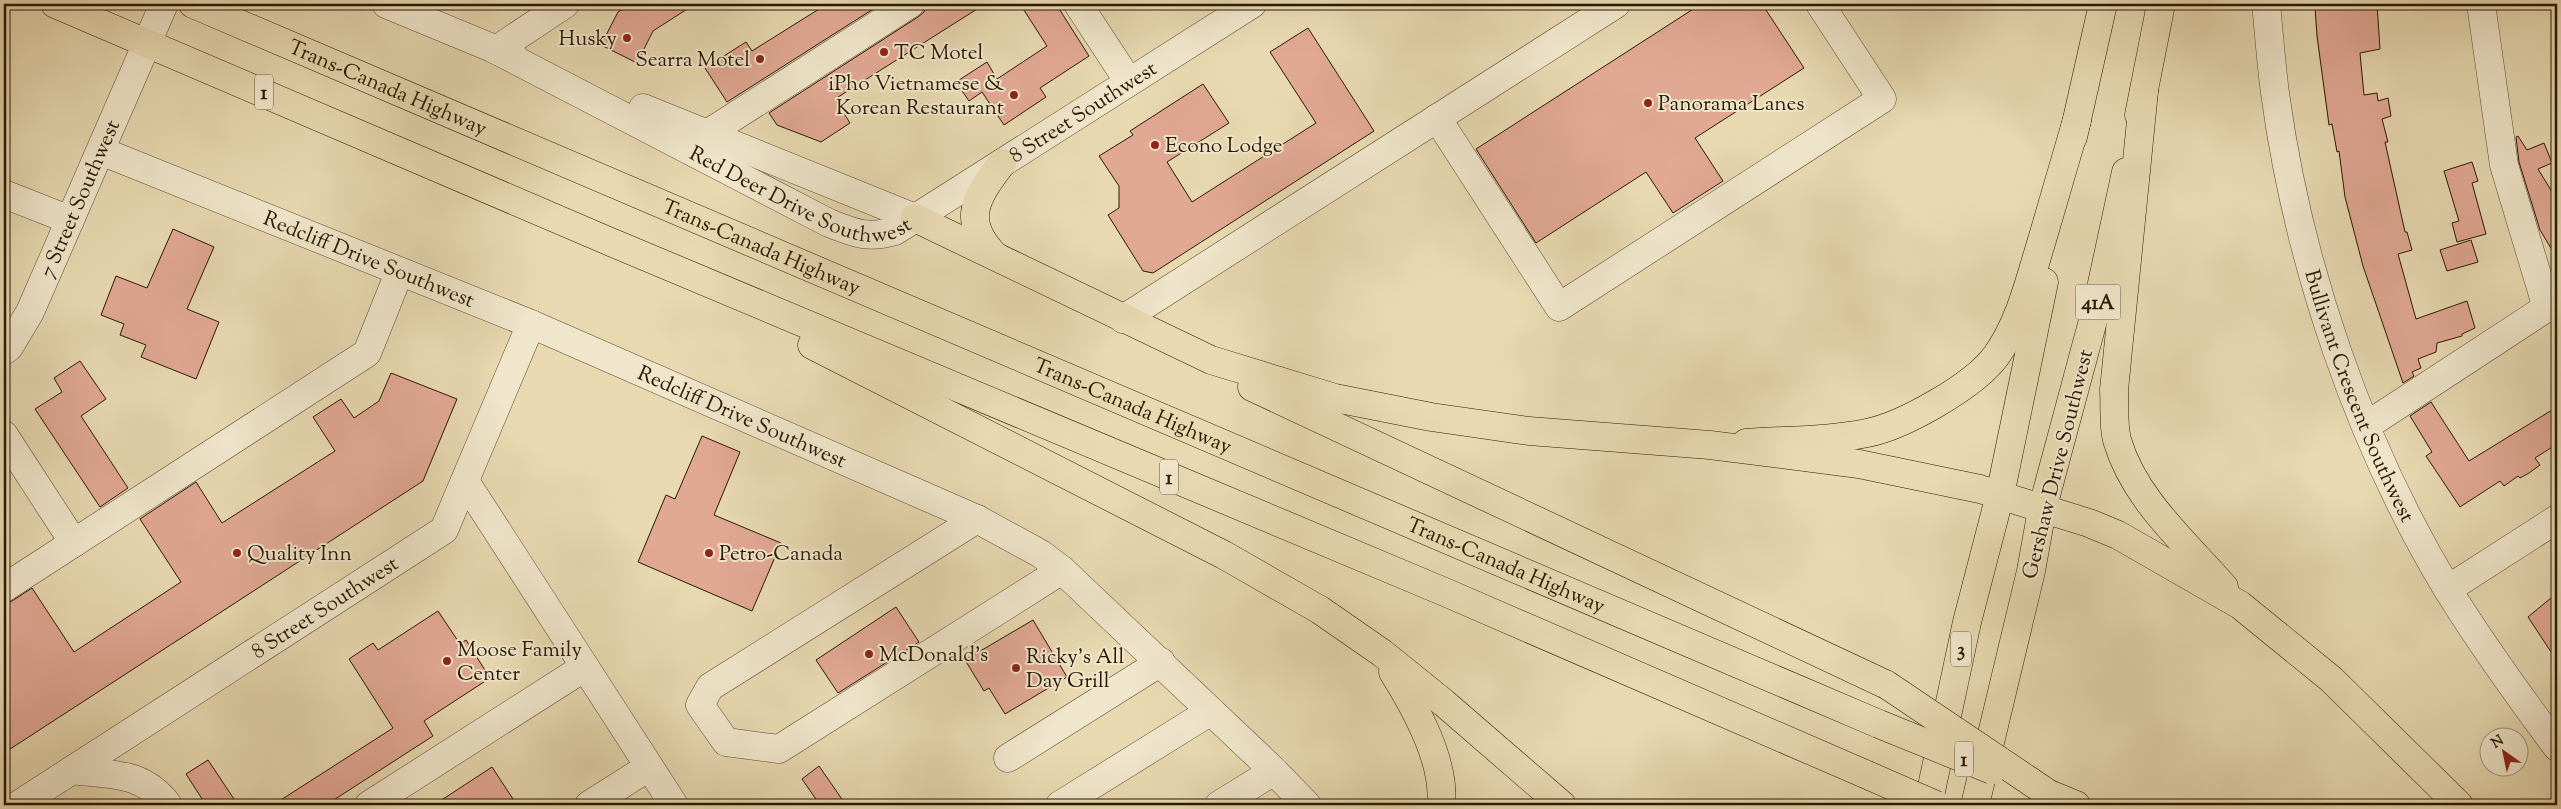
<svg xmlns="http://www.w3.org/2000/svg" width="2561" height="809" font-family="'Sorts Mill Goudy',serif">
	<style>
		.building { fill: #e1a894; stroke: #2a1802 }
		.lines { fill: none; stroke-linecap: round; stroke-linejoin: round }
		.minor-casing { stroke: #5a482e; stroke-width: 29 }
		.major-casing { stroke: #2a1802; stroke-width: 29 }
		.highway-casing { stroke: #2a1802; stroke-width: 29 }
		.minor { stroke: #f0e6cc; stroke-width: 28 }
		.major { stroke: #e8d9b1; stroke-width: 28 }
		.highway { stroke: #e8d9b1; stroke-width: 28 }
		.highway-bridge-casing { stroke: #2a1802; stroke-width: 29; stroke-linecap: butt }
		.highway-bridge { stroke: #e8d9b1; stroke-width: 28 }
		.poi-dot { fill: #8f2418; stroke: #f0e6cc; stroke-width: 2 }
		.labels { text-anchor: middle; stroke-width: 4; stroke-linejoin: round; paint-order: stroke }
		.shield { fill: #f0e6cc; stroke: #65563f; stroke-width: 1 }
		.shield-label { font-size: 20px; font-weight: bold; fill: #2a1802 }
		.poi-label { font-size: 21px; fill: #2a1802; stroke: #f0e6cc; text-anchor: start }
		.street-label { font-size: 21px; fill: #2a1802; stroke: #f0e6cc }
	</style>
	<rect width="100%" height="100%" fill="#e8d9b1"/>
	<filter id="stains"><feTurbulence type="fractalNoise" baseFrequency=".004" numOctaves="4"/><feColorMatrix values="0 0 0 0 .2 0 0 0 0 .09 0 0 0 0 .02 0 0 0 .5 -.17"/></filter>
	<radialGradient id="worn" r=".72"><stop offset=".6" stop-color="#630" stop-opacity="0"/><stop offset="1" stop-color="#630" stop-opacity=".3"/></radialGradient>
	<g class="building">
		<path d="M 631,4 L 695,4 L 653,31 L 637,63 L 601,45 L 618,12 Z"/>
		<path d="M 827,4 L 881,4 L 727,102 L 705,68 L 746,42 L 752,51 Z"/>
		<path d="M 926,4 L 985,4 L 835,99 L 850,123 L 821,142 L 777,125 L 769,113 L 918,17 L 924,12 Z"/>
		<path d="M 1020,4 L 1056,4 L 1089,56 L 1040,88 L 1046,97 L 1004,125 L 982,92 L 969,101 L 956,82 L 987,62 L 997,79 L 1047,46 Z"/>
		<path d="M 1701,4 L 1762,4 L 1804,68 L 1695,138 L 1723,181 L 1673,213 L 1646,172 L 1536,243 L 1476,149 Z"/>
		<path d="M 2319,4 L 2377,4 L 2380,49 L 2360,53 L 2364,95 L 2377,93 L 2378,101 L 2388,98 L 2391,116 L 2382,119 L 2388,142 L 2385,142 L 2405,232 L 2407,232 L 2412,250 L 2398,254 L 2416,319 L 2467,301 L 2475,328 L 2462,334 L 2462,336 L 2437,343 L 2436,352 L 2418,359 L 2421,368 L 2412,372 L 2414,376 L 2403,383 L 2363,266 L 2345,197 L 2339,151 L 2337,152 L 2332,124 L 2329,125 L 2317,36 L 2315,7 L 2319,7 Z"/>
		<path d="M 1308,28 L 1374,131 L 1153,273 L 1143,271 L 1108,215 L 1119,208 L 1119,186 L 1099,156 L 1133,135 L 1130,131 L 1203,84 L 1229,123 L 1167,162 L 1192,202 L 1316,123 L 1270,52 Z"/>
		<path d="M 2518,136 L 2527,150 L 2544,143 L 2552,163 L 2538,169 L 2557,200 L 2557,258 L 2540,230 L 2519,162 L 2516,137 Z"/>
		<path d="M 2472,162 L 2478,181 L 2472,183 L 2486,234 L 2457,242 L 2452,223 L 2459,221 L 2444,171 Z"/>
		<path d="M 173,229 L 214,247 L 187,309 L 219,322 L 196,379 L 141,357 L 146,345 L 120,335 L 124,324 L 101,315 L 116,276 L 147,288 Z"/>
		<path d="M 2471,240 L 2478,262 L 2447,271 L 2440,250 Z"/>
		<path d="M 80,361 L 106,399 L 81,416 L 128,488 L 100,507 L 35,409 L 62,392 L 54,378 Z"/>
		<path d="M 391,373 L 457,399 L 423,481 L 4,753 L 4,603 L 12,601 L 32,588 L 74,652 L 181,582 L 140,519 L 196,482 L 222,523 L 335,451 L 313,417 L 341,399 L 354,418 L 379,401 Z"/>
		<path d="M 2431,402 L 2469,461 L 2557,407 L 2557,444 L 2535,458 L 2540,465 L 2529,473 L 2520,478 L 2518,476 L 2504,486 L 2500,481 L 2460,507 L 2426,456 L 2432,452 L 2410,416 Z"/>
		<path d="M 702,436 L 740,452 L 714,515 L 781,543 L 752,611 L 638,562 L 666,495 L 675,499 Z"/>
		<path d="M 2557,593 L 2557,661 L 2528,617 Z"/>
		<path d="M 896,607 L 919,642 L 838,693 L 816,660 Z"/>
		<path d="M 438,611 L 460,644 L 466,640 L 490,678 L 424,721 L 433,736 L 326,805 L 273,805 L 393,728 L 349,659 L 373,643 L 378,650 Z"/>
		<path d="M 1033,620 L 1067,677 L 1005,714 L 989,688 L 984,691 L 965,660 Z"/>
		<path d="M 208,760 L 238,805 L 206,805 L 186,774 Z"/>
		<path d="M 819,766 L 846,805 L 820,805 L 802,779 Z"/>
		<path d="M 492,767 L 517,805 L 434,805 Z"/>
	</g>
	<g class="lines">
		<defs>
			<g id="minor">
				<path d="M 386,4 L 514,57"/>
				<path d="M 1078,4 L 1129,82"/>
				<path id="s1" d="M 2266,4 C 2269,33 2271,63 2275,93 C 2298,263 2359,443 2448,590 C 2482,645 2519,696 2557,747"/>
				<path d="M 2481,4 L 2504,165 L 2547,308"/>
				<path id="s2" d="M 496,50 L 829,223 C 855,233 867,239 895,231 L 1252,4"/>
				<path d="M 496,50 L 565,4"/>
				<path d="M 643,108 L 915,218"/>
				<path d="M 1437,118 L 1559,307 L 1882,99 L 1820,4"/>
				<path d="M 707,134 L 910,4"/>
				<path id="s3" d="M 101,151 L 531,324 L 977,519 L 1041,554 L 1062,570 L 1274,771 L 1307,805"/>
				<path d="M 4,194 L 70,220"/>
				<path d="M 1123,319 L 1616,4"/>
				<path id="s4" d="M 4,351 L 9,347 L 30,312 L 164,4"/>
				<path d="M 2366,426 L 2557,301"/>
				<path d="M 4,435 L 74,543"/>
				<path d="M 465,481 L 674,805"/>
				<path d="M 977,519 L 710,687 L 700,705 L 726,742 L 779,749 L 1062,570"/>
				<path d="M 4,588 L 367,353 L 399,273"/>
				<path d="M 2448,589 L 2557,519"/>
				<path d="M 1008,758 L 1161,662"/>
				<path d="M 72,770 C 111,775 142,771 168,805"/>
				<path id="s5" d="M 18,805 L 444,530 L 531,324"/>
				<path d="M 369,805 L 585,667"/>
				<path d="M 589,805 L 649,767"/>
				<path d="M 1060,805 L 1211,711"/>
				<path d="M 1219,805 L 1274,771"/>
			</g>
			<g id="major">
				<path d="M 2139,115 L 2161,4"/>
				<path d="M 2073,137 L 2103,4"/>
				<path d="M 1746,443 C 1786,440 1828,441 1867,433 C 1903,426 1974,386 1996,356 C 2020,323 2030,279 2042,240 C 2054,200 2065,160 2077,120"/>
				<path d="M 2000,495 L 2044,282"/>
				<path d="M 2042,510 L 2098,302 L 2126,172"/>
			</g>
			<g id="highway">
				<path d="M 55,4 L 606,240 L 1447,593 L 1865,774"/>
				<path id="s6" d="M 193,4 L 1879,724"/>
				<path d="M 2144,91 L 2114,390 C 2115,406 2113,425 2117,440 C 2134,499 2185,542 2224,587"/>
				<path d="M 915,218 L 1211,360 L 1335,398 L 1431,417 L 1529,431 L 1710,445 L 1859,464 L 1980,489 L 2089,523 L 2118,535 L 2240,605 L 2331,679 L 2459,805"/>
				<path d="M 995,256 C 960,221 976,197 1002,163"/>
				<path d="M 812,345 L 1224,555 L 1320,610 L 1382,653 L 1444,703 L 1562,805"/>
				<path d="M 1252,387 L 1887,685"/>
				<path d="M 1393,672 C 1415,707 1446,762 1441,805"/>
				<path d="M 2049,794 L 2076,805"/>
				<path d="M 1928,805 L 1967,622 L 2000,495"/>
				<path d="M 1975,805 L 2031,571 L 2042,510"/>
			</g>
		</defs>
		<use href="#minor" class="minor-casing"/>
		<use href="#major" class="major-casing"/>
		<use href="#highway" class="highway-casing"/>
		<use href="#minor" class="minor"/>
		<use href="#major" class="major"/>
		<use href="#highway" class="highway"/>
		<defs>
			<g id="highway-bridge">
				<path d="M 1887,685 L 2049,794"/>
				<path d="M 1879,724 L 1992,770"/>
				<path d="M 1865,774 L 1936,805"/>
			</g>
		</defs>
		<use href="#highway-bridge" class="highway-bridge-casing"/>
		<use href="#highway-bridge" class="highway-bridge"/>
	</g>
	<g class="poi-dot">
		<circle cx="627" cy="38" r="5"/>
		<circle cx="884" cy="52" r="5"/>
		<circle cx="760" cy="59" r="5"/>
		<circle cx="1014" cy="95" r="5"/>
		<circle cx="1648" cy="103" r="5"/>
		<circle cx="1155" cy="145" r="5"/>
		<circle cx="237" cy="553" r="5"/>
		<circle cx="709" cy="553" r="5"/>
		<circle cx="869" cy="654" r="5"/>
		<circle cx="447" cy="661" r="5"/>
		<circle cx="1016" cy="668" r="5"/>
	</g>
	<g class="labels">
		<g class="shield">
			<rect x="255" y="74.5" width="18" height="35" rx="4"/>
			<rect x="2075.5" y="284.5" width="45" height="35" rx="4"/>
			<rect x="1160" y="459.5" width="18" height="35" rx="4"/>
			<rect x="1951" y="631.5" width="20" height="35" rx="4"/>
			<rect x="1955" y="741.5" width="18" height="35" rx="4"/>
		</g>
		<g class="shield-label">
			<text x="264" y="99">1</text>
			<text x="2098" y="309">41A</text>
			<text x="1169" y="484">1</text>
			<text x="1961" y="656">3</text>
			<text x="1964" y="766">1</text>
		</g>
		<g class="poi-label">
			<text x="617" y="45" text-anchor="end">Husky</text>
			<text x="894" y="59">TC Motel</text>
			<text x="750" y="66" text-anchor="end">Searra Motel</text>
			<text x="1004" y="90" text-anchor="end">iPho Vietnamese &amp;<tspan x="1004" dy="24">Korean Restaurant</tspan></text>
			<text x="1658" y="110">Panorama Lanes</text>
			<text x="1165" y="152">Econo Lodge</text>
			<text x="247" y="560">Quality Inn</text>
			<text x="719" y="560">Petro-Canada</text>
			<text x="457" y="656">Moose Family<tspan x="457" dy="24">Center</tspan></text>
			<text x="879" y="661">McDonald's</text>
			<text x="1026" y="663">Ricky's All<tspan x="1026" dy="24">Day Grill</tspan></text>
		</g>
		<g class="street-label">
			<text dy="7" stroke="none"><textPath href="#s6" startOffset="212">Trans-Canada Highway</textPath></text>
			<text dy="7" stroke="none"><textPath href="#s2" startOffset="666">8 Street Southwest</textPath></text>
			<text dy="7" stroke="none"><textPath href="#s2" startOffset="340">Red Deer Drive Southwest</textPath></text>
			<text dy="7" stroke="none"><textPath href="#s4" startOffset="171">7 Street Southwest</textPath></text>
			<text dy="7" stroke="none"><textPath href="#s6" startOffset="618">Trans-Canada Highway</textPath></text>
			<text dy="7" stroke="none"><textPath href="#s3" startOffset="289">Redcliff Drive Southwest</textPath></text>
			<text dy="7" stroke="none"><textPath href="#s1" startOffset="405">Bullivant Crescent Southwest</textPath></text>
			<text dy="7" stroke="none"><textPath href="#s6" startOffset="1022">Trans-Canada Highway</textPath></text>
			<text dy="7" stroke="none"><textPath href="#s3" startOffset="694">Redcliff Drive Southwest</textPath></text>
			<text transform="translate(2057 464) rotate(-76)" y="7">Gershaw Drive Southwest</text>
			<text dy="7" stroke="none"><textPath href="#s6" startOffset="1428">Trans-Canada Highway</textPath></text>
			<text dy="7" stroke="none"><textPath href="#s5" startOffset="365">8 Street Southwest</textPath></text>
		</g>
	</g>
	<rect width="2561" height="809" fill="none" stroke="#e8d9b1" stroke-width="20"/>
	<rect x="5" y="5" width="2551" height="799" fill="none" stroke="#2a1802" stroke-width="2.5"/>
	<rect x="10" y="10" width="2541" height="789" fill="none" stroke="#2a1802"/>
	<g transform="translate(2504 752) rotate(327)"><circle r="24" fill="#f0e6cc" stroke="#a1947b"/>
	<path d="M0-4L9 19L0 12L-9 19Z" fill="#8f2418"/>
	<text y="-8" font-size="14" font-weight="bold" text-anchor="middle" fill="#2a1802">N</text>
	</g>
	<rect width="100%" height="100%" filter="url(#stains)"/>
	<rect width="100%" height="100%" fill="url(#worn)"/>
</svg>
